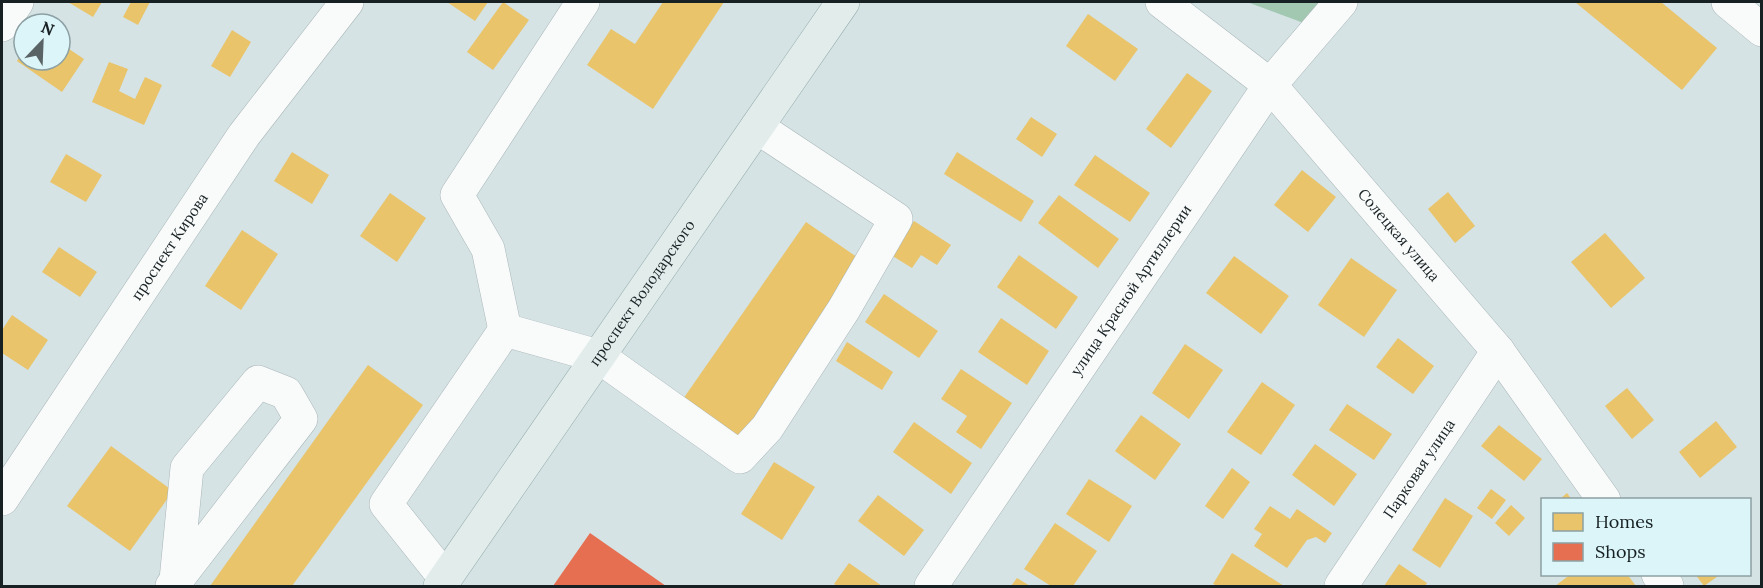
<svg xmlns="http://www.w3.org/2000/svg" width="1763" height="588" font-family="Lora,serif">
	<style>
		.forest { fill: #a2c8b2 }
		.homes { fill: #e9c46a }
		.shops { fill: #e76f51 }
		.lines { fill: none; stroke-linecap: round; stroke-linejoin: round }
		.minor-casing { stroke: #abb6b7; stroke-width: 34 }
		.major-casing { stroke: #96adab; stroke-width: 34 }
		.minor { stroke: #f9fbfb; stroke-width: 33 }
		.major { stroke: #e1eceb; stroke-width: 33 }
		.labels { text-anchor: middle; stroke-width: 6; stroke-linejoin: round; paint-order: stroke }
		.street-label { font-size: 15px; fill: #172022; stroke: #dbf5f9 }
	</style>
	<rect width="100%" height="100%" fill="#d5e3e5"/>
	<path class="forest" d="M 1247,2 L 1321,2 L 1309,25 Z"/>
	<g class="homes">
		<path d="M 68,2 L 102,2 L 93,17 Z"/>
		<path d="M 131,2 L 150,2 L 138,25 L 123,17 Z"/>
		<path d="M 447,2 L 488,2 L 475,21 Z"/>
		<path d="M 503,2 L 529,20 L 493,70 L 467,52 Z"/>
		<path d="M 663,2 L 724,2 L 653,109 L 587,65 L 611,29 L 635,44 Z"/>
		<path d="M 1575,2 L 1661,2 L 1717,48 L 1682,90 Z"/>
		<path d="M 1088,14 L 1138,49 L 1115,81 L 1066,46 Z"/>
		<path d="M 232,30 L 251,42 L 230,77 L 211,66 Z"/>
		<path d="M 60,43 L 84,59 L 62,92 L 17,61 L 24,50 L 24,60 L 60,60 Z"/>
		<path d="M 109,62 L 128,69 L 119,91 L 135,99 L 145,77 L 162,85 L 144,125 L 92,102 Z"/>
		<path d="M 1187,73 L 1212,91 L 1171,148 L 1146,129 Z"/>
		<path d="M 1031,117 L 1057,134 L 1042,157 L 1016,139 Z"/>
		<path d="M 292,152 L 329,175 L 312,204 L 274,181 Z"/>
		<path d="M 957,152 L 1034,201 L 1021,222 L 944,174 Z"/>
		<path d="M 66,154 L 102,175 L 86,202 L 50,182 Z"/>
		<path d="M 1095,155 L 1150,193 L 1130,222 L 1074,185 Z"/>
		<path d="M 1302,170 L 1336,197 L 1308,232 L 1274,205 Z"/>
		<path d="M 1448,192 L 1475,226 L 1455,243 L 1428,209 Z"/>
		<path d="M 390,193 L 426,218 L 397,262 L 360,236 Z"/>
		<path d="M 1059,195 L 1119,239 L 1098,268 L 1038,223 Z"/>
		<path d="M 914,221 L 951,245 L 937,265 L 921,255 L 912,268 L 891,255 Z"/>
		<path d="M 806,222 L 867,264 L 743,441 L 683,399 Z"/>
		<path d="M 242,230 L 278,254 L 241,310 L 205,286 Z"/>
		<path d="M 1605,233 L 1645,278 L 1611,308 L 1571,262 Z"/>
		<path d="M 59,247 L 97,272 L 80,297 L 42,272 Z"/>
		<path d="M 1019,255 L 1078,297 L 1056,329 L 997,287 Z"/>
		<path d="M 1234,256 L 1289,296 L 1261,334 L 1206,293 Z"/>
		<path d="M 1351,258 L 1397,290 L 1364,337 L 1318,305 Z"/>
		<path d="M 884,294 L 938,331 L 919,358 L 865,322 Z"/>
		<path d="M 12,315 L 48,340 L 28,370 L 2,353 L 2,330 Z"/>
		<path d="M 1001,318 L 1049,351 L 1027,385 L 978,352 Z"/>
		<path d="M 1398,338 L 1434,366 L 1413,394 L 1376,367 Z"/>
		<path d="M 847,342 L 893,372 L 882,390 L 836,361 Z"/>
		<path d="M 1185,344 L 1223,370 L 1189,419 L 1152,393 Z"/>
		<path d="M 368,365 L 423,405 L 292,586 L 210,586 Z"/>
		<path d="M 961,369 L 1012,403 L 981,449 L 956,432 L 967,416 L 941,399 Z"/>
		<path d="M 1262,382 L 1295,405 L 1261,455 L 1227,432 Z"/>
		<path d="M 1627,388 L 1654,420 L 1632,439 L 1605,406 Z"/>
		<path d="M 1347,404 L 1392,434 L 1374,460 L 1329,430 Z"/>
		<path d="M 1141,415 L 1181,444 L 1155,480 L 1115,451 Z"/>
		<path d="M 1716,421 L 1737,447 L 1700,478 L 1679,452 Z"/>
		<path d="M 914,422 L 972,463 L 951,494 L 893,452 Z"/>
		<path d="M 1499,425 L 1542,459 L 1524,481 L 1481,446 Z"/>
		<path d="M 1315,444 L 1357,474 L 1334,506 L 1292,475 Z"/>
		<path d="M 111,446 L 173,491 L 130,551 L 67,506 Z"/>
		<path d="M 774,462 L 815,487 L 782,540 L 741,514 Z"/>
		<path d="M 1232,468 L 1250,482 L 1223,519 L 1205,506 Z"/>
		<path d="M 1089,479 L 1132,506 L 1109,542 L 1066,514 Z"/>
		<path d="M 1491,489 L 1506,500 L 1492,519 L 1477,508 Z"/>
		<path d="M 1567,493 L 1572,500 L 1559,500 Z"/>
		<path d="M 878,495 L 924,530 L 904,556 L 858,521 Z"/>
		<path d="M 1445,498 L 1473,516 L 1440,568 L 1412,550 Z"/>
		<path d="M 1511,505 L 1525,518 L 1509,536 L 1495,523 Z"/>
		<path d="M 1270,506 L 1290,519 L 1297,509 L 1332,533 L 1325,543 L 1316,537 L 1307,540 L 1287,568 L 1254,546 L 1262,534 L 1254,529 Z"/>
		<path d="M 1055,523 L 1097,551 L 1073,586 L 1051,586 L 1024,569 Z"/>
		<path d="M 1232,553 L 1284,586 L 1218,586 L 1213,584 Z"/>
		<path d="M 849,563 L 882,586 L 838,586 L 834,584 Z"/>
		<path d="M 1399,564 L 1427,583 L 1425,586 L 1384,586 Z"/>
		<path d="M 1571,574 L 1627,574 L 1636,586 L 1555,586 Z"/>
		<path d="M 1695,574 L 1721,574 L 1704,586 Z"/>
		<path d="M 1017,578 L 1030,586 L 1011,586 Z"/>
	</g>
	<path class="shops" d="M 590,533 L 666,586 L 553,586 Z"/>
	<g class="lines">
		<defs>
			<g id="minor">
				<path id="s1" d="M 1162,2 L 1270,85 L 1498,351 L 1604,500"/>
				<path d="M 1728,2 L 1762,30"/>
				<path d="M 2,25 L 17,2"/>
				<path d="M 505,330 L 488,249 L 457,195 L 583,2"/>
				<path id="s2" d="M 2,499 L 244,135 L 347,2"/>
				<path d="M 1658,574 L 1667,586"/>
				<path d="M 445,578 L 386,504 L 505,330 L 598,356 L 740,457 L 767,428 L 844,309 L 896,219 L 757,127"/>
				<path d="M 172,586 L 301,419 L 286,393 L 258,382 L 187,468 L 176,580"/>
				<path id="s3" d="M 931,586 L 1270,85 L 1341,2"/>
				<path id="s4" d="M 1341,586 L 1498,351"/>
			</g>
			<g id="major">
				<path id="s5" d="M 440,586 L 843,2"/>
			</g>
		</defs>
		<use href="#minor" class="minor-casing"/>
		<use href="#major" class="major-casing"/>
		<use href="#minor" class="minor"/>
		<use href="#major" class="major"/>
	</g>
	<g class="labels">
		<g class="street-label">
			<text dy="5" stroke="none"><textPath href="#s1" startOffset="334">Солецкая улица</textPath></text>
			<text dy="5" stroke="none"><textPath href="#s2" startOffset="303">проспект Кирова</textPath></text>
			<text dy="5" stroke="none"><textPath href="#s3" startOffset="357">улица Красной Артиллерии</textPath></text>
			<text dy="5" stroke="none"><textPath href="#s5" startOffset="356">проспект Володарского</textPath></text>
			<text dy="5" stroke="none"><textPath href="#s4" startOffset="141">Парковая улица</textPath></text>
		</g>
	</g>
	<rect width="1763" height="588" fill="none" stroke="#172022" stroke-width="6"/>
	<rect x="1541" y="498" width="210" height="78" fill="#dbf5f9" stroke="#8da0a3" stroke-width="1.5"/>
	<rect x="1553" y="513" width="30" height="18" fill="#e9c46a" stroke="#8da0a3" stroke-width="1.5"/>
	<text x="1595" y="528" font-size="18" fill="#172022">Homes</text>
	<rect x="1553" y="543" width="30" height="18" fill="#e76f51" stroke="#8da0a3" stroke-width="1.5"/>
	<text x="1595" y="558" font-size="18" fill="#172022">Shops</text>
	<g transform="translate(42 42) rotate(23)"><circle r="28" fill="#dbf5f9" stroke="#8da0a3" stroke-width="1.5"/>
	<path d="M0-4.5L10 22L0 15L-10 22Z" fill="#5a6466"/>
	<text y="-9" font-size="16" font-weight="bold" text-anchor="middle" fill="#172022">N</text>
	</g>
</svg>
